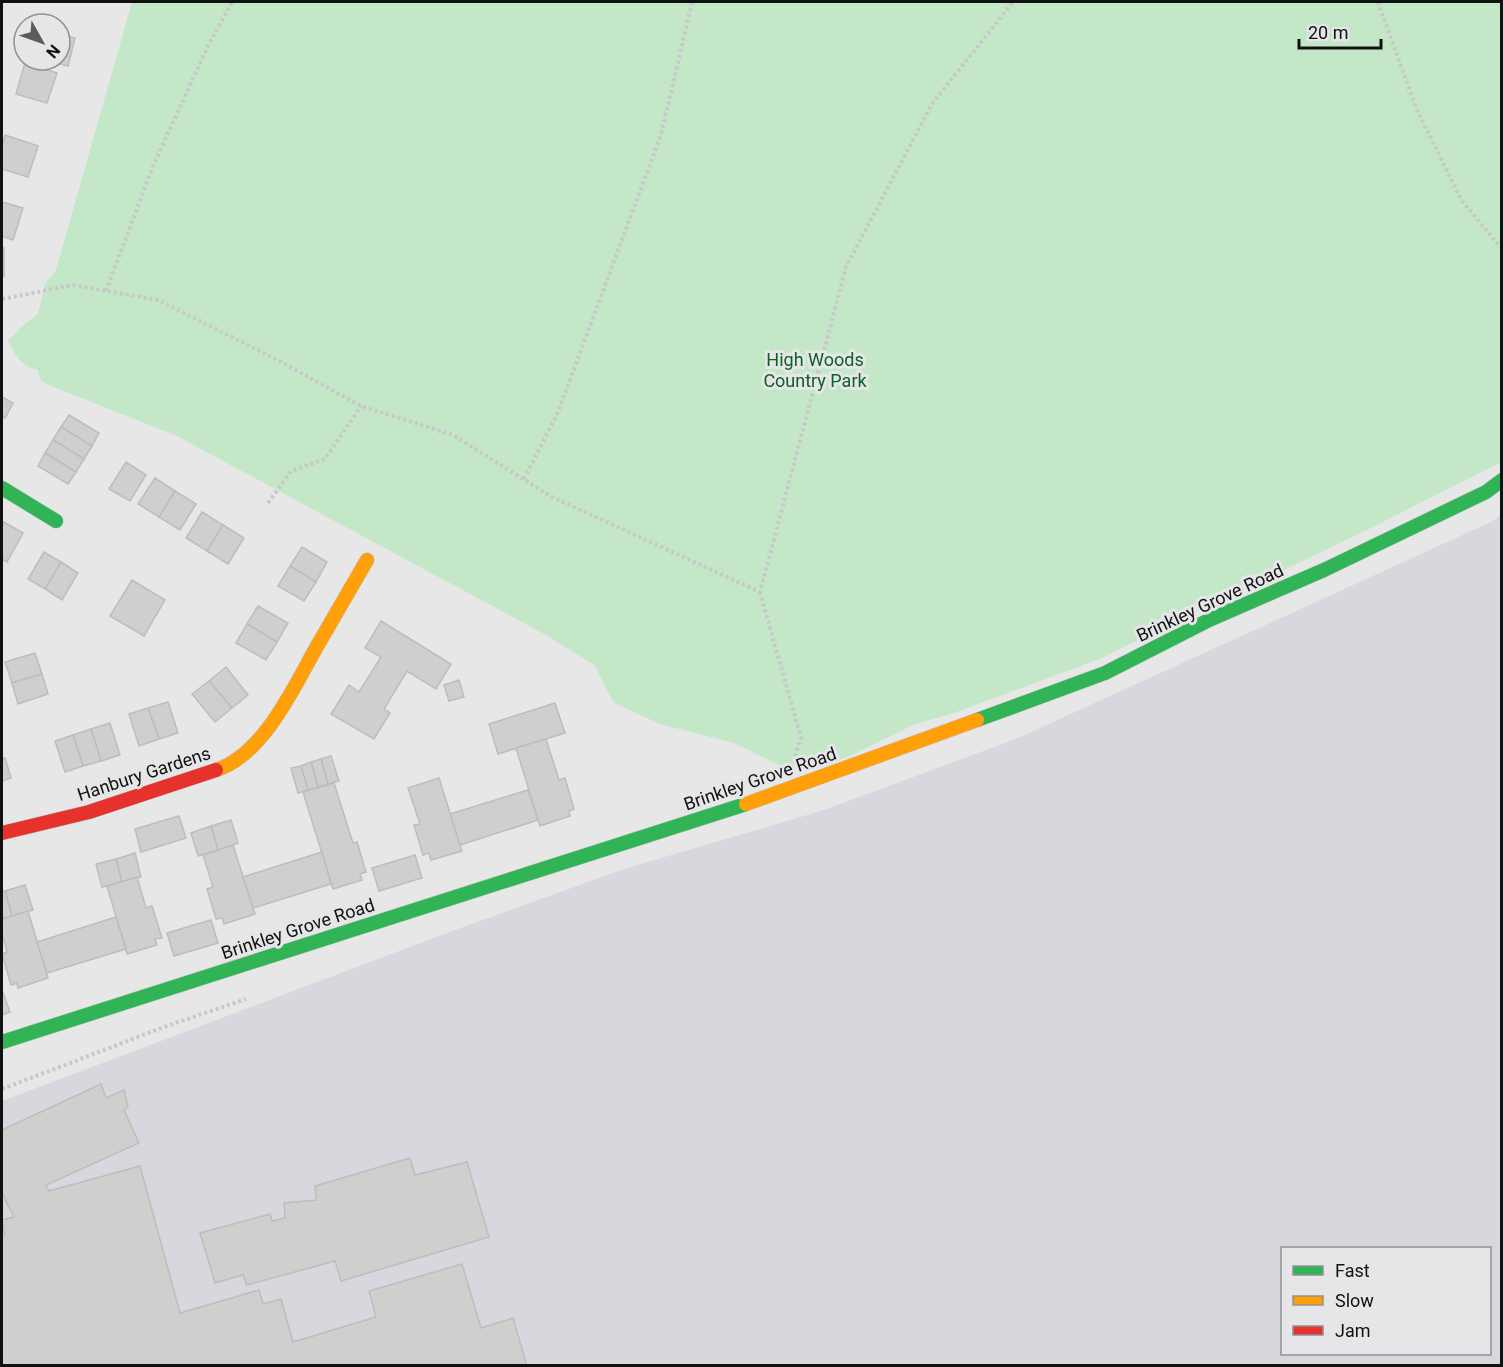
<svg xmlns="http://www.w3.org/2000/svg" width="1503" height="1367" font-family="Roboto,sans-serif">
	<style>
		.built { fill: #d7d8dd; fill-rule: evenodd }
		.green { fill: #c4e7c8 }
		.building { fill: #cfcfce; stroke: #bdbdbd; stroke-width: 1.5 }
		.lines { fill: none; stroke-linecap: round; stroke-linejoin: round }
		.fast-casing { stroke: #c3c3c3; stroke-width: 15 }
		.slow-casing { stroke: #c3c3c3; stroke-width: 15 }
		.jam-casing { stroke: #c3c3c3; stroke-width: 15 }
		.path { stroke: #c8c8c9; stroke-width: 4; stroke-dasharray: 3 3; stroke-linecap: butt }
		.fast { stroke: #30b455; stroke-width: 14 }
		.slow { stroke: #ff9f0a; stroke-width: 14 }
		.jam { stroke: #e5322d; stroke-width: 14 }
		.labels { text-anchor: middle; stroke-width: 6; stroke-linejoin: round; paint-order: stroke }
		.park-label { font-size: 18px; fill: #0a6224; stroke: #e6e6e8 }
		.street-label { font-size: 18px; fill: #101111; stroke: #e6e6e8 }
	</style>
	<rect width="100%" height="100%" fill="#e7e7e7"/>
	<path class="built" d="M 1501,514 L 1501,1365 L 2,1366 L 2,1101 L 455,930 L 624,869 L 821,811 L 1016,739 L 1493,521 ZM 1282,1248 L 1490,1248 L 1490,1354 L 1282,1354 Z"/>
	<path class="green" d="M 132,2 L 1501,2 L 1501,462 L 1373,527 L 1097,660 L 954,713 L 915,724 L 852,755 L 814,769 L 785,768 L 734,743 L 660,724 L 614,703 L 594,665 L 546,635 L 175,435 L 51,386 L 41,381 L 37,369 C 23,369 14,353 8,341 L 20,328 L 38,314 L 45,284 L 56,270 Z"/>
	<g class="building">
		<path d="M 60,34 L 75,38 L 68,66 L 47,60 L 60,60 Z"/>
		<path d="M 25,63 L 57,73 L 47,103 L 16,94 Z"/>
		<path d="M 5,135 L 38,146 L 28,177 L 2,169 L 2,146 Z"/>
		<path d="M 2,202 L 23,208 L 13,240 L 2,236 Z"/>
		<rect x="2" y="248" width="2" height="28"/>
		<path d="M 2,397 L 13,403 L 5,418 L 2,417 Z"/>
		<path d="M 69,415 L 99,433 L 92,446 L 61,427 Z"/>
		<path d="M 61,427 L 92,446 L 84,459 L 53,440 Z"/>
		<path d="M 53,440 L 84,459 L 76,472 L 45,453 Z"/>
		<path d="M 45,453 L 76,472 L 68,484 L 38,466 Z"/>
		<path d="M 126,462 L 146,475 L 130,501 L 109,489 Z"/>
		<path d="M 155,478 L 175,491 L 159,517 L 138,504 Z"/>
		<path d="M 175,491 L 196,504 L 180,530 L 159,517 Z"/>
		<path d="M 202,512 L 223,525 L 207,551 L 186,538 Z"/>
		<path d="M 4,522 L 23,533 L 7,562 L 2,559 L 2,527 Z"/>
		<path d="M 223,525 L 244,538 L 228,564 L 207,551 Z"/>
		<path d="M 302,547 L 327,562 L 316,582 L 290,566 Z"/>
		<path d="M 44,552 L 61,562 L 45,589 L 28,579 Z"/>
		<path d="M 61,562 L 78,573 L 62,600 L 45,589 Z"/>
		<path d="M 290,566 L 316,582 L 304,601 L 278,586 Z"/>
		<path d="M 132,580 L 165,600 L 144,636 L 110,616 Z"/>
		<path d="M 258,606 L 288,623 L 277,642 L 247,624 Z"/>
		<path d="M 381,621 L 451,664 L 436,689 L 407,671 L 384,709 L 390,713 L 374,739 L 331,714 L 349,685 L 359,692 L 381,657 L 365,648 Z"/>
		<path d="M 247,624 L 277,642 L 266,660 L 236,643 Z"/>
		<path d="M 35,653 L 42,674 L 12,683 L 5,662 Z"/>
		<path d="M 226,667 L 248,695 L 232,708 L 209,681 Z"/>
		<path d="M 42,674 L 48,694 L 18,704 L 12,683 Z"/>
		<path d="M 459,680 L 464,697 L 449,701 L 444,685 Z"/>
		<path d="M 209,681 L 232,708 L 215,722 L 192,694 Z"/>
		<path d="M 168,702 L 178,733 L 159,739 L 148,708 Z"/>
		<path d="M 555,703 L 565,733 L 498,754 L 489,724 Z"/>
		<path d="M 148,708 L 159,739 L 139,746 L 129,714 Z"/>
		<path d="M 110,723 L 120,755 L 101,761 L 91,729 Z"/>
		<path d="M 91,729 L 101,761 L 83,766 L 73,735 Z"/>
		<path d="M 73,735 L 83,766 L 65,772 L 55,741 Z"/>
		<path d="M 546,739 L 559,780 L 565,778 L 574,809 L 569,811 L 570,816 L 540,826 L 516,748 Z"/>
		<path d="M 331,756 L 339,781 L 328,784 L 321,759 Z"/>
		<path d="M 5,758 L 11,778 L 2,781 L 2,759 Z"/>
		<path d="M 321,759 L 328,784 L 318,787 L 311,762 Z"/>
		<path d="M 311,762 L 318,787 L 308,790 L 301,766 Z"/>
		<path d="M 301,766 L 308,790 L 298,793 L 291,768 Z"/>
		<path d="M 439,778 L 462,851 L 431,860 L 429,853 L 423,855 L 414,825 L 420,824 L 408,788 Z"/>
		<path d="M 334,783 L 353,843 L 357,842 L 366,872 L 360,874 L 362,880 L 333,889 L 303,792 Z"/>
		<path d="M 528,790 L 538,820 L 460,845 L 450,814 Z"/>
		<path d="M 179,816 L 186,838 L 141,852 L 135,829 Z"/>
		<path d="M 231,820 L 238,843 L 218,850 L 211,826 Z"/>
		<path d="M 211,826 L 218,850 L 198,856 L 191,833 Z"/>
		<path d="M 233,845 L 255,914 L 224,924 L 222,918 L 216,919 L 207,889 L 213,887 L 203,855 Z"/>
		<path d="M 322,852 L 331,884 L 253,908 L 243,877 Z"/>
		<path d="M 135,853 L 141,877 L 122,882 L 116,859 Z"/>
		<path d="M 415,855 L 422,878 L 379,891 L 372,868 Z"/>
		<path d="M 116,859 L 122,882 L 102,887 L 96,864 Z"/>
		<path d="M 137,877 L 146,908 L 152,906 L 162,938 L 155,939 L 157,945 L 127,954 L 107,886 Z"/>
		<path d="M 25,885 L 33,910 L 12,916 L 5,891 Z"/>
		<path d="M 5,891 L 12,916 L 2,919 L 2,892 Z"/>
		<path d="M 28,911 L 48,978 L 18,988 L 17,983 L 11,985 L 2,954 L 7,952 L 2,933 L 2,919 Z"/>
		<path d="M 116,917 L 126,949 L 47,973 L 37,942 Z"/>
		<path d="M 211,920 L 218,943 L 174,956 L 167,933 Z"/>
		<path d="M 2,990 L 10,1012 L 2,1015 Z"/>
		<path d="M 101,1084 L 106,1098 L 124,1090 L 128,1107 L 124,1110 L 139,1143 L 46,1185 L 49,1191 L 140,1166 L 180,1313 L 259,1290 L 263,1304 L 281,1299 L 293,1342 L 376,1317 L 369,1291 L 462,1264 L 481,1328 L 513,1318 L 527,1366 L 2,1366 L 2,1236 L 5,1235 L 2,1220 L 14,1217 L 2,1193 L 2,1130 Z"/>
		<path d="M 410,1158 L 415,1175 L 467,1162 L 489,1237 L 341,1281 L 335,1261 L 247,1285 L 243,1275 L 215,1283 L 200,1233 L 270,1214 L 272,1221 L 285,1218 L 284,1203 L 316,1200 L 315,1186 Z"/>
	</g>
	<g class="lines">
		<defs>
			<g id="fast">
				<path d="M 2,488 L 56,521"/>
				<path d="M 977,720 L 1105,673 L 1209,620 L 1324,570 L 1486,492 L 1502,480"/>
				<path d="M 2,1042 L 746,804"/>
			</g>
			<g id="slow">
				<path d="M 216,770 C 263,755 293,689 316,648 C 333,619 350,589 367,560"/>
				<path d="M 746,804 L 977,720"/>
			</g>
			<path id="jam" d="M 2,833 L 89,812 L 216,770"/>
		</defs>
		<use href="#fast" class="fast-casing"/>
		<use href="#slow" class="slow-casing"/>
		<use href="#jam" class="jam-casing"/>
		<g class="path">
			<path d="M 1378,2 L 1416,108 L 1462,201 L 1502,249"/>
			<path d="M 106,291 L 153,166 L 208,46 L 232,2"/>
			<path d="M 2,299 L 73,285 L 158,300 L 270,356 L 361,406 L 453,435 L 552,497 L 760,592 L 846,267 L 932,104 L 1013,2"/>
			<path d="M 524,479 L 558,412 L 661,135 L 692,2"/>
			<path d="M 268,503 L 291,471 L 325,459 L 361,406"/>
			<path d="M 760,592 L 801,738 L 795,756"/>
			<path d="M 2,1089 L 164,1027 L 246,999"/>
		</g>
		<use href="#fast" class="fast"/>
		<use href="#slow" class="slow"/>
		<use href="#jam" class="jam"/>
	</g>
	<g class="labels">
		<g class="park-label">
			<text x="815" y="366">High Woods<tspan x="815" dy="21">Country Park</tspan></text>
		</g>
		<g class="street-label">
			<text transform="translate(1210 603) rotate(-25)" y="6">Brinkley Grove Road</text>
			<text transform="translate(144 774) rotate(-18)" y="6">Hanbury Gardens</text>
			<text transform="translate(760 779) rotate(-19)" y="6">Brinkley Grove Road</text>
			<text transform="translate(298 929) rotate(-18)" y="6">Brinkley Grove Road</text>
		</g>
	</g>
	<rect width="1503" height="1367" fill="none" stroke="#101111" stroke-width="6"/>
	<rect x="1281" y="1247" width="210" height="108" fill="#e6e6e8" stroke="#909192" stroke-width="1.5"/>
	<rect x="1293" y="1266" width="30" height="9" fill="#30b455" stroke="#909192" stroke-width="1.5"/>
	<text x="1335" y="1277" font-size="18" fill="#101111">Fast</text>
	<rect x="1293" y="1296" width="30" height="9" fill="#ff9f0a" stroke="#909192" stroke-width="1.5"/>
	<text x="1335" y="1307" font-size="18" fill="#101111">Slow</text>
	<rect x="1293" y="1326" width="30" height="9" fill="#e5322d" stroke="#909192" stroke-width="1.5"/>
	<text x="1335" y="1337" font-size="18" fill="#101111">Jam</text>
	<g transform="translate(42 42) rotate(130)"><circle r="28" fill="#e6e6e8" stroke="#909192" stroke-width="1.5"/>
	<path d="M0-4.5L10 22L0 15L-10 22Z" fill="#5b5c5c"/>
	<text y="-9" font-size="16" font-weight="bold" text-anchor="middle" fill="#101111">N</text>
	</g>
	<path d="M1299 39v9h82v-9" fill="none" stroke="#101111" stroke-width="3"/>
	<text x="1308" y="39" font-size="18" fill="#101111" stroke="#e6e6e8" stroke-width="4.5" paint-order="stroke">20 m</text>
</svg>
